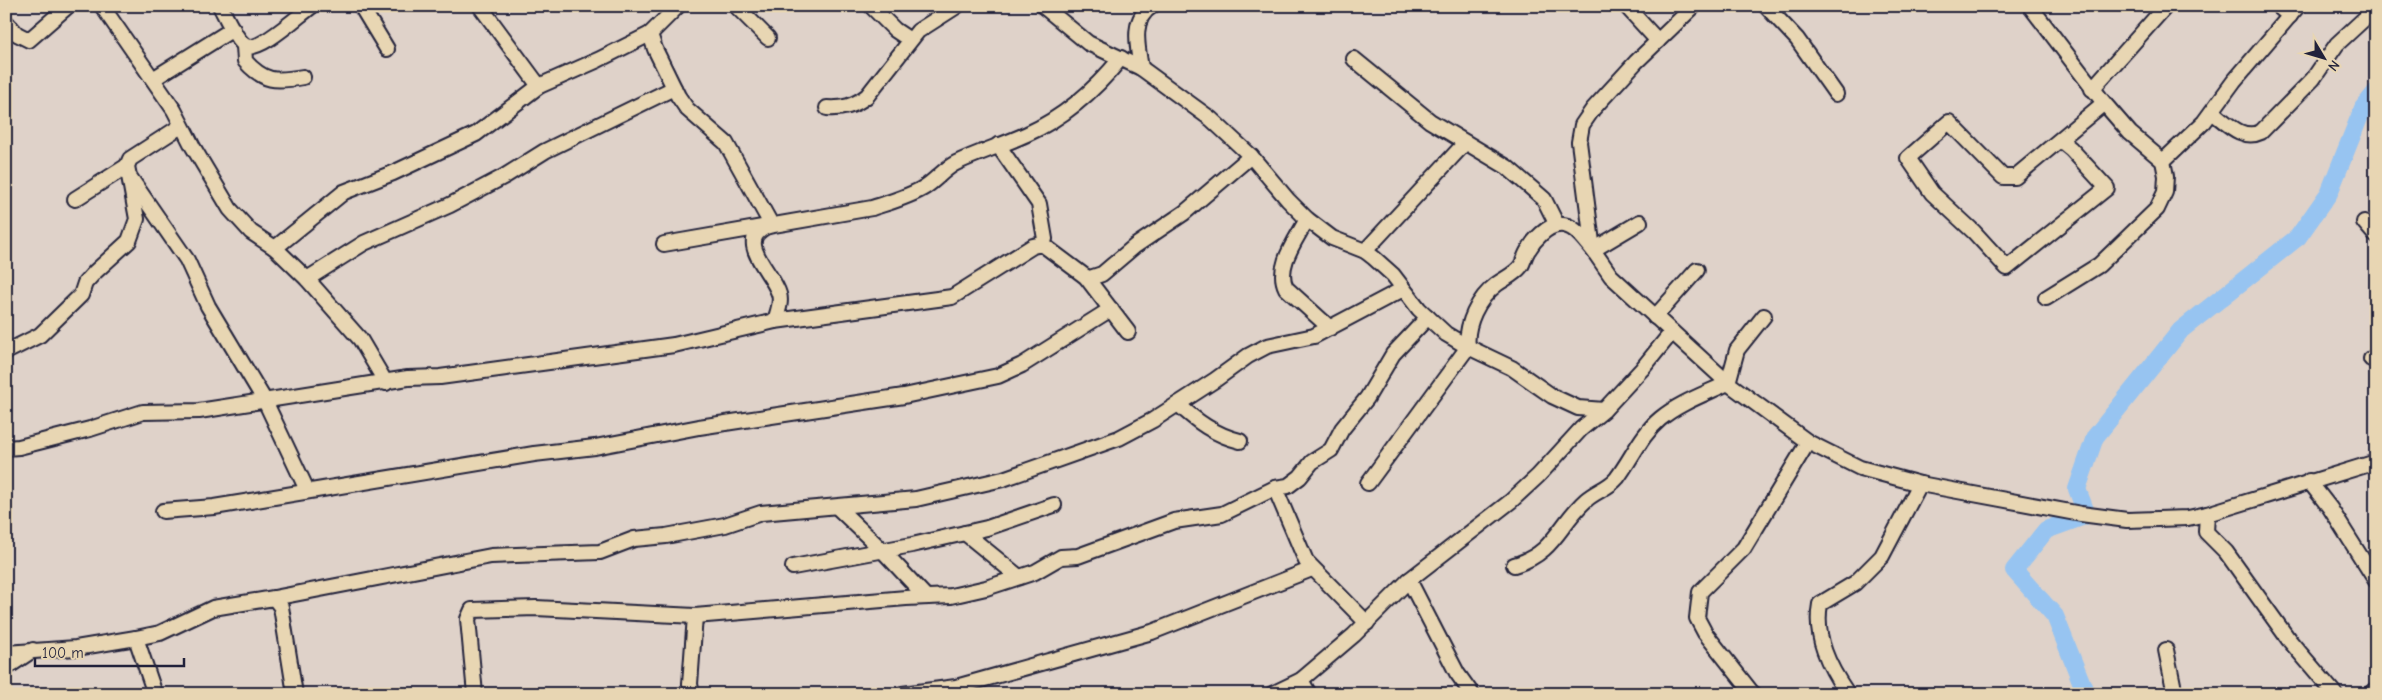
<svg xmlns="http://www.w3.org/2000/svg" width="2382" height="700" font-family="'Comic Neue',sans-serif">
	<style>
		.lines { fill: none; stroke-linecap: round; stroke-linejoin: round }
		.river { stroke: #97c4f1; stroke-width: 18 }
		.minor-casing { stroke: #22223b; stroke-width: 18 }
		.minor { stroke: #e8d6b3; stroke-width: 14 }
	</style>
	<rect width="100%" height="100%" fill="#dfd2c9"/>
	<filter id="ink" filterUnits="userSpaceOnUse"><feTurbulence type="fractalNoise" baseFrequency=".02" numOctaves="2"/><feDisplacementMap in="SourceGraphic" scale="10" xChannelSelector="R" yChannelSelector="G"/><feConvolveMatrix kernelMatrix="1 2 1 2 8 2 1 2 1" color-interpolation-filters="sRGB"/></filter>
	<g filter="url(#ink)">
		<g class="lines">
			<path class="river" d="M 2086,694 L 2055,616 L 2014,570 L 2046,530 L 2087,515 L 2077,489 L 2095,437 L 2181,330 L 2298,237 L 2329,193 L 2363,108 L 2376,92"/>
			<defs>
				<g id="minor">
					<path d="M 102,6 L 174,110 L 193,147 L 230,209 L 251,232 L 275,248 L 307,279 L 360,339 L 386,383"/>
					<path d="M 220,6 C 225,15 237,42 246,46 C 260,52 299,15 312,6"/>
					<path d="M 361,6 L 387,49"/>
					<path d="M 480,6 L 539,86"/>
					<path d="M 736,6 L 768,38"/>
					<path d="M 871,6 L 895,30 L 910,40"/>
					<path d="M 1043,6 L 1088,43 L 1141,68 L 1211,119 L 1251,156 L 1288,200 L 1307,219 L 1332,238 L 1365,251 L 1374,258 L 1393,275 L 1419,309 L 1446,334 L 1468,347 L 1512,368 L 1552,396 L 1578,408 L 1604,410"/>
					<path d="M 1626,6 L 1658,41"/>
					<path d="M 1694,6 L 1636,62 L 1593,109 L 1582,125 L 1579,142 L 1593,250 L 1611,276 L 1728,383 L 1808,442 L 1860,468 L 1920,484 L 2081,514 L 2127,520 L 2188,518 L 2207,514 L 2376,462"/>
					<path d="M 1766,6 L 1797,39 L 1836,94"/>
					<path d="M 2030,6 L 2104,103 L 2130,133 L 2163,161 L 2166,176 L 2165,192 L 2157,209 L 2099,265 L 2046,298"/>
					<path d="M 2278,6 L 2290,16"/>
					<path d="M 6,22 L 17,34 L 29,40 L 68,6"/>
					<path d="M 650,34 L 655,49 L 678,96 L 687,109 L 726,143 L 771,224"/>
					<path d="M 244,46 L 245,61 C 264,82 275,82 303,77"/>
					<path d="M 1354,59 L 1430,121 L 1507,167 L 1544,199 L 1557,225"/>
					<path d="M 1141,68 C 1138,48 1130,19 1152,6"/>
					<path d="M 153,79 L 233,29"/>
					<path d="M 2092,89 L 2166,6"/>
					<path d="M 827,108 C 843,109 854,106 867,96 L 918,31 L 957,6"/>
					<path d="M 2212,112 C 2227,123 2242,141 2261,132 L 2313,79 L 2337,44 L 2376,8"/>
					<path d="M 181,126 L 130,159 L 127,166 L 129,176 L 187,260 L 208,306 L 265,401 L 307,490"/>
					<path d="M 2060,140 L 2071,149 L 2107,188 L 2007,268 L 1974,232 L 1932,193 L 1908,158 L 1949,122 L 2003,177 L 2015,177 L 2104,103"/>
					<path d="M 998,145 L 1039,204 L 1045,239"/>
					<path d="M 2163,161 L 2204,122 L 2234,81 L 2298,6"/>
					<path d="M 75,199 L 127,166"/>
					<path d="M 1307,219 C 1297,239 1275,266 1286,288 L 1330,328"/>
					<path d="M 2364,222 L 2376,236"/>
					<path d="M 768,226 C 733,241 773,272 779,294 C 782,303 777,313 775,321"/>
					<path d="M 664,244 L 872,208 C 890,202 909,197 925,187 C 936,180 944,169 956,163 C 979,152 1003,145 1027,134 C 1065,117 1095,90 1121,58"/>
					<path d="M 275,248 L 344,192 L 393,173 L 476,134 L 539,86 L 598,60 L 650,34 L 678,6"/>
					<path d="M 1365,251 L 1465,143"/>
					<path d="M 1086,277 L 1090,278 L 1102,274 L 1135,246 L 1184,213 L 1251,156"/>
					<path d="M 307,279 L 364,243 L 450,205 L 505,176 L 545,151 L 674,88"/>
					<path d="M 1655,317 L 1697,270"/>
					<path d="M 6,352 L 40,335 L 81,295 L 85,283 L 95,272 L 129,241 L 137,219 L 129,176"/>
					<path d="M 2371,359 L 2376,356"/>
					<path d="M 1178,404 C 1196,421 1215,435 1240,441"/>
					<path d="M 6,448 L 19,447 L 90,429 L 143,412 L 199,411 L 408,378 L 440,377 L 674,345 L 775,321 L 952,297 L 1033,246 L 1042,244 L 1086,277 L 1128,332"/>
					<path d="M 2309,481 L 2330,508 L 2376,581"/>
					<path d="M 1368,483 L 1468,347 C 1465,325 1478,298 1497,284 C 1505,278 1514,275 1521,266 C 1524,261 1525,254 1529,249 C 1534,240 1547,226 1558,225 C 1574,223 1584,240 1593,250 L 1640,222"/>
					<path d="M 1275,488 L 1306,561 L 1367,623"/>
					<path d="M 837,507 L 883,551 L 926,597"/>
					<path d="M 163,511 L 214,507 L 534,454 L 595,447 L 699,427 L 904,396 L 998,376 L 1022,365 L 1111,309"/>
					<path d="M 2207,514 L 2206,532 L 2226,552 L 2289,640 L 2335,694"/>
					<path d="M 965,533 L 1019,577"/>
					<path d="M 1514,565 C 1554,554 1559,524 1586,500 C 1596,491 1609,488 1617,478 C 1632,458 1641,435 1660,419 C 1679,403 1705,394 1728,383 L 1737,350 L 1764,316"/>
					<path d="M 793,567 L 912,545 L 987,528 L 1054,505"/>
					<path d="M 1409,580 L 1457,673 L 1472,694"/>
					<path d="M 274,598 L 491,556 L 600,552 L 634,539 L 666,536 L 725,525 L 761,513 L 916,499 L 1003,479 L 1119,438 L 1153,420 L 1215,380 L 1248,356 L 1267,346 L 1314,336 L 1403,289"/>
					<path d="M 136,638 L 155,694"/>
					<path d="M 2166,650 L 2175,694"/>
					<path d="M 6,653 L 76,648 L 136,638 L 160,633 L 213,608 L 274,598 L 281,607 L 295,694"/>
					<path d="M 6,668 L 33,650"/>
					<path d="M 1301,680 L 1309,694"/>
					<path d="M 1847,693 C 1829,667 1814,637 1820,604 L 1855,583 L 1882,556 L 1920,484"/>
					<path d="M 475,694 L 468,619 L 472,610 L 536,608 L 695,616 L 906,598 L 951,596 L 986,588 L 1035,572 L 1061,557 L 1078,556 L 1174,521 L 1222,514 L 1275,488 L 1288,486 L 1300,477 L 1312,462 L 1331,450 L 1342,429 L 1367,398 L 1393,354 L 1428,317"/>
					<path d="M 692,694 L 690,684 L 695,616"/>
					<path d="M 902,694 L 956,687 L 1152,632 L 1312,569"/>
					<path d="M 1272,694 L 1301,680 L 1354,635 L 1409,580 L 1511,501 L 1538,476 L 1581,429 L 1604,410 L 1642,369 L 1672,332"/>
					<path d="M 1753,694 L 1705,633 L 1697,618 L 1700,592 L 1744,548 L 1808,442"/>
					<path d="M 2370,694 L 2376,689"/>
				</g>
			</defs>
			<use href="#minor" class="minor-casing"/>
			<use href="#minor" class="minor"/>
		</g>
	</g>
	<rect width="2382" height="700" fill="none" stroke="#e8d6b3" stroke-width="25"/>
	<rect x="12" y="12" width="2357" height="675" fill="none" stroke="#22223b" stroke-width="2" filter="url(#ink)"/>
	<g transform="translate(2324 58) rotate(128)" stroke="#e8d6b3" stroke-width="4" paint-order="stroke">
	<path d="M0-4L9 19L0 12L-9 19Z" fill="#22223b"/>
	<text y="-8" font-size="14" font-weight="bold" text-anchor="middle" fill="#22223b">N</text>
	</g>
	<path d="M35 658v8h149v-8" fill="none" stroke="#22223b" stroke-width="2.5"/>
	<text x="42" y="658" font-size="15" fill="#22223b" stroke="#e8d6b3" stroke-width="4" paint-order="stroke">100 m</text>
</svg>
